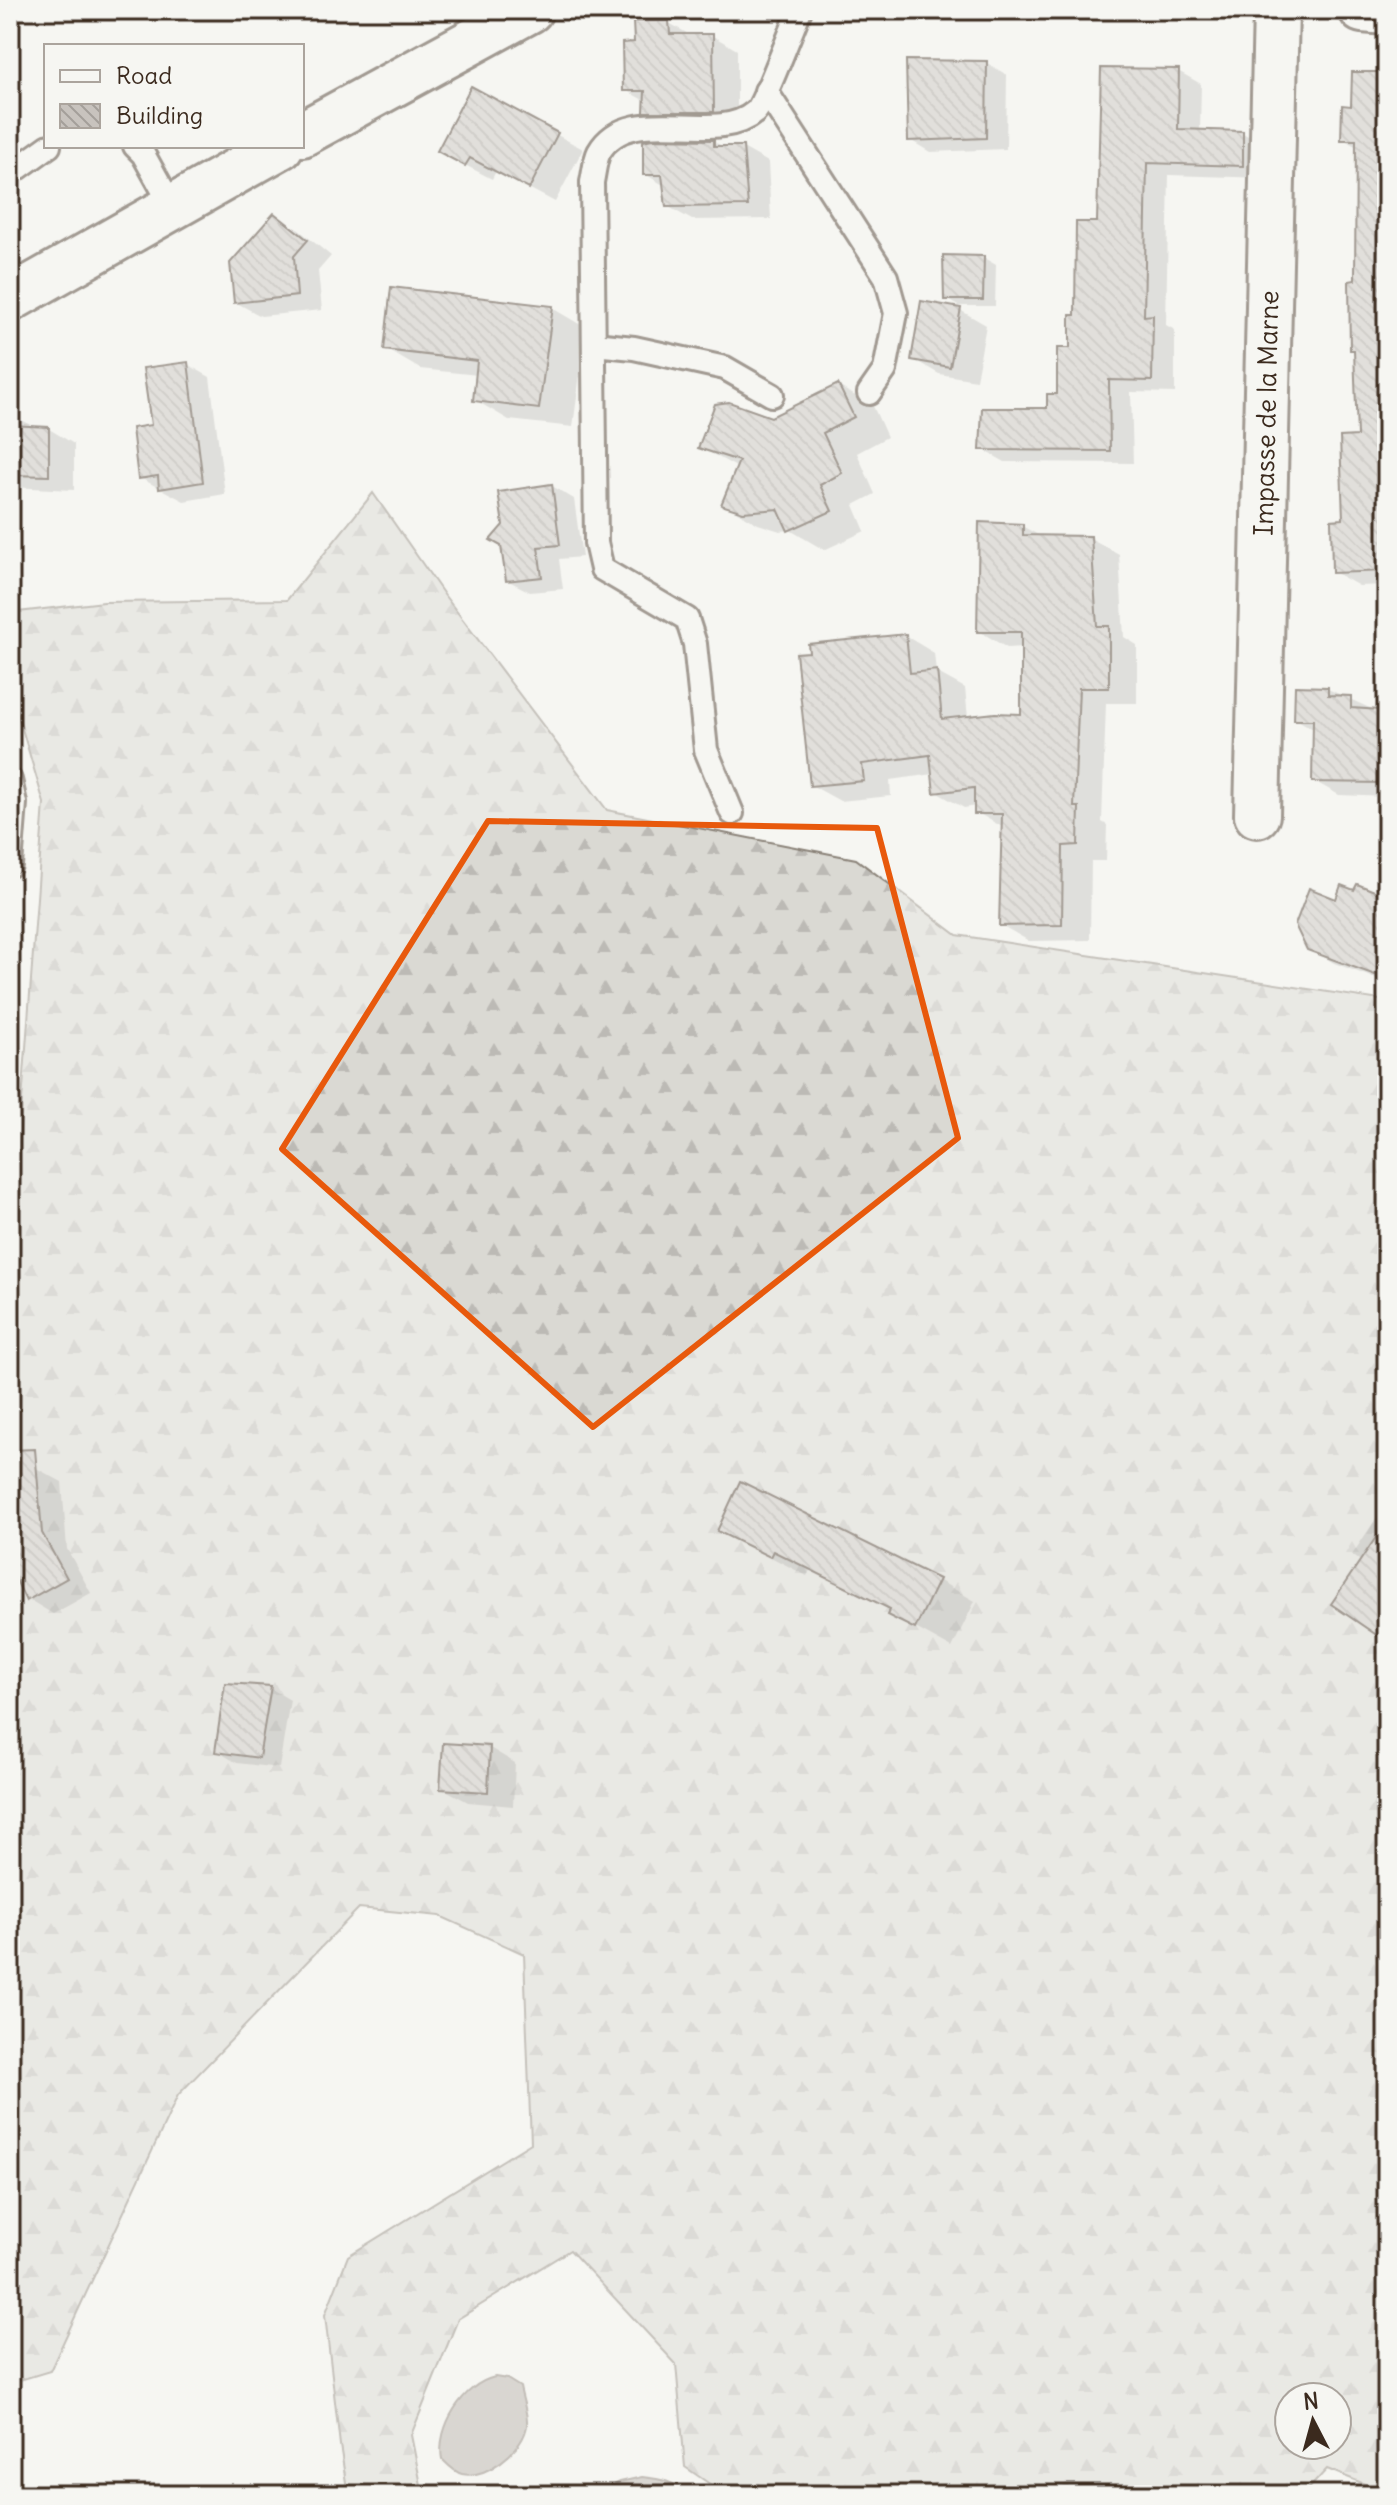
<svg xmlns="http://www.w3.org/2000/svg" width="1397" height="2505" font-family="Delius,sans-serif">
	<style>
		.forest { fill: url(#forest-firs); stroke: #8a8278; stroke-width: 2; fill-rule: evenodd }
		.water { fill: #b6b0a9; stroke: #857a71; stroke-width: 2 }
		.shadow { fill: #0003 }
		.building { fill: url(#building-back-hatch); stroke: #3b2a1e; stroke-width: 2 }
		.lines { fill: none; stroke-linecap: round; stroke-linejoin: round }
		.service-casing { stroke: #3b2a1e; stroke-width: 28 }
		.minor-casing { stroke: #3b2a1e; stroke-width: 50 }
		.secondary-casing { stroke: #3b2a1e; stroke-width: 50 }
		.service { stroke: #f6f6f2; stroke-width: 22 }
		.minor { stroke: #f6f6f2; stroke-width: 44 }
		.secondary { stroke: #f6f6f2; stroke-width: 44 }
		.marked { fill: none; stroke: #e8590c; stroke-width: 6; stroke-linejoin: round }
		.labels { text-anchor: middle; stroke-width: 6; stroke-linejoin: round; paint-order: stroke }
		.street-label { font-size: 26px; fill: #3b2a1e; stroke: #f6f6f2 }
	</style>
	<defs>
		<pattern id="forest-firs" width="22" height="20" patternUnits="userSpaceOnUse" patternTransform="scale(2)"><rect width="22" height="20" fill="#dad9d3"/><path d="M5 1l3.5 6h-7zM16 11l3.5 6h-7z" fill="#bcbab5"/></pattern>
		<pattern id="building-back-hatch" width="6" height="6" patternUnits="userSpaceOnUse" patternTransform="scale(2)"><rect width="6" height="6" fill="#c8c3be"/><path d="M-1 5l2 2M0 0l6 6M5-1l2 2" fill="none" stroke="#a49f9a"/></pattern>
	</defs>
	<rect width="100%" height="100%" fill="#f6f6f2"/>
	<filter id="ink" filterUnits="userSpaceOnUse"><feTurbulence type="fractalNoise" baseFrequency=".0125" numOctaves="2"/><feDisplacementMap in="SourceGraphic" scale="16" xChannelSelector="R" yChannelSelector="G"/><feConvolveMatrix kernelMatrix="1 2 1 2 8 2 1 2 1" color-interpolation-filters="sRGB"/></filter>
	<g filter="url(#ink)">
		<path class="forest" d="M 373,493 L 445,596 L 607,810 L 856,859 L 957,935 L 1387,1001 L 1387,2493 L 1327,2469 L 1303,2495 L 726,2495 L 685,2467 L 676,2364 L 570,2250 L 458,2319 L 411,2435 L 423,2495 L 348,2495 L 340,2445 L 325,2315 L 348,2256 L 531,2143 L 524,1954 L 440,1916 L 359,1908 L 178,2095 L 50,2371 L 10,2383 L 10,1265 L 44,803 L 10,688 L 10,613 L 104,602 L 287,600 ZM 1289,2397 L 1337,2397 L 1337,2445 L 1289,2445 Z"/>
		<g class="water">
			<path d="M 495,2377 L 507,2379 L 520,2387 C 522,2399 530,2419 526,2430 C 520,2452 486,2479 462,2474 C 454,2472 448,2465 442,2459 C 436,2428 463,2384 495,2377 Z"/>
			<path d="M 642,2477 C 661,2479 674,2481 688,2495 L 592,2495 L 620,2482 Z"/>
		</g>
		<g class="shadow">
			<path d="M 669,23 L 692,36 L 713,36 L 737,50 L 737,124 L 670,125 L 646,111 L 647,102 L 625,90 L 636,44 Z"/>
			<path d="M 987,63 L 1007,75 L 1006,149 L 930,152 L 910,140 Z"/>
			<path d="M 1178,71 L 1201,84 L 1200,132 L 1243,133 L 1265,146 L 1265,178 L 1169,175 L 1166,325 L 1175,330 L 1175,393 L 1131,392 L 1133,463 L 1005,462 L 982,449 L 1050,410 L 1059,396 L 1072,350 L 1077,317 L 1099,224 Z"/>
			<path d="M 1387,74 L 1387,585 L 1359,586 L 1334,572 L 1346,521 L 1359,438 L 1356,351 L 1352,349 L 1357,282 L 1357,147 L 1343,139 L 1353,108 Z"/>
			<path d="M 472,89 L 583,149 L 555,202 L 496,171 L 492,179 L 465,165 Z"/>
			<path d="M 714,142 L 726,148 L 743,148 L 768,162 L 771,219 L 692,220 L 667,206 L 665,186 L 645,174 Z"/>
			<path d="M 274,216 L 299,230 L 331,256 L 318,271 L 322,310 L 261,316 L 235,302 Z"/>
			<path d="M 984,258 L 996,265 L 995,306 L 958,306 L 946,299 Z"/>
			<path d="M 552,308 L 586,328 L 573,427 L 509,420 L 475,400 L 478,375 L 420,369 L 386,349 Z"/>
			<path d="M 960,310 L 986,325 L 976,380 L 939,374 L 913,359 Z"/>
			<path d="M 187,364 L 210,377 L 225,494 L 184,501 L 140,478 L 153,427 Z"/>
			<path d="M 838,386 L 873,406 L 887,437 L 857,453 L 875,494 L 854,505 L 865,531 L 824,550 L 790,530 L 780,531 L 758,524 L 724,504 L 738,468 L 700,447 L 771,419 Z"/>
			<path d="M 10,415 L 37,428 L 49,429 L 74,444 L 74,490 L 10,487 Z"/>
			<path d="M 552,486 L 574,499 L 582,557 L 559,559 L 563,589 L 530,592 L 507,580 Z"/>
			<path d="M 1022,526 L 1042,537 L 1090,538 L 1119,554 L 1124,637 L 1137,645 L 1137,703 L 1106,703 L 1102,822 L 1107,825 L 1106,861 L 1091,861 L 1090,940 L 1029,941 L 1001,925 L 1004,828 L 976,812 L 976,806 L 964,808 L 936,792 L 934,774 L 890,780 L 891,796 L 840,801 L 811,785 L 906,636 L 934,653 L 936,672 L 965,688 L 968,718 L 1023,716 L 1023,647 L 1007,648 L 979,631 Z"/>
			<path d="M 1328,689 L 1387,716 L 1387,797 L 1339,795 L 1314,781 L 1315,730 L 1296,719 Z"/>
			<path d="M 1355,893 L 1387,898 L 1387,983 L 1334,963 L 1309,948 L 1338,902 Z"/>
			<path d="M 36,1468 L 62,1482 L 67,1549 L 91,1593 L 53,1614 L 28,1599 L 15,1573 L 10,1570 L 10,1469 Z"/>
			<path d="M 1387,1502 L 1387,1640 L 1362,1562 L 1352,1555 Z"/>
			<path d="M 719,1530 L 938,1580 L 975,1601 L 952,1648 L 890,1614 L 891,1610 L 810,1570 L 807,1576 Z"/>
			<path d="M 270,1688 L 290,1700 L 279,1768 L 237,1763 L 217,1751 Z"/>
			<path d="M 490,1748 L 515,1763 L 513,1806 L 468,1802 L 442,1788 Z"/>
		</g>
		<g class="building">
			<path d="M 633,21 L 669,21 L 670,34 L 713,34 L 714,112 L 644,112 L 645,91 L 623,91 L 622,43 L 634,42 Z"/>
			<path d="M 906,60 L 987,61 L 986,138 L 908,141 Z"/>
			<path d="M 1101,68 L 1179,69 L 1178,129 L 1243,131 L 1243,166 L 1147,163 L 1144,316 L 1153,315 L 1152,381 L 1109,380 L 1110,451 L 980,450 L 982,408 L 1047,408 L 1047,394 L 1057,394 L 1057,348 L 1070,348 L 1070,315 L 1075,315 L 1076,222 L 1097,222 Z"/>
			<path d="M 1352,72 L 1387,72 L 1387,571 L 1332,573 L 1331,520 L 1343,519 L 1340,437 L 1357,436 L 1354,350 L 1350,350 L 1349,281 L 1355,280 L 1356,140 L 1341,140 L 1342,105 L 1351,106 Z"/>
			<path d="M 471,86 L 558,133 L 529,189 L 470,158 L 465,166 L 437,151 Z"/>
			<path d="M 652,139 L 714,140 L 714,146 L 743,146 L 748,206 L 666,207 L 662,175 L 643,175 L 643,141 Z"/>
			<path d="M 274,213 L 308,240 L 294,256 L 297,296 L 234,303 L 230,263 Z"/>
			<path d="M 943,255 L 984,256 L 983,300 L 944,300 Z"/>
			<path d="M 391,287 L 553,306 L 539,409 L 473,401 L 477,361 L 384,350 Z"/>
			<path d="M 921,301 L 961,308 L 950,367 L 911,360 Z"/>
			<path d="M 188,362 L 203,482 L 159,489 L 158,476 L 138,479 L 132,428 L 151,425 L 143,368 Z"/>
			<path d="M 838,384 L 854,417 L 823,433 L 842,473 L 820,485 L 832,511 L 788,531 L 778,509 L 743,512 L 721,505 L 739,461 L 698,448 L 715,404 L 729,402 L 771,417 Z"/>
			<path d="M 10,425 L 49,427 L 49,476 L 10,475 Z"/>
			<path d="M 552,484 L 560,545 L 538,547 L 542,577 L 506,581 L 501,546 L 490,540 L 503,525 L 498,492 Z"/>
			<path d="M 979,522 L 1023,524 L 1023,535 L 1091,536 L 1097,626 L 1109,626 L 1109,688 L 1079,688 L 1074,807 L 1079,807 L 1078,845 L 1063,846 L 1062,925 L 999,926 L 1002,814 L 974,814 L 974,788 L 934,793 L 930,755 L 862,764 L 864,781 L 810,786 L 796,653 L 809,652 L 808,644 L 906,634 L 910,673 L 937,670 L 942,719 L 995,713 L 1021,714 L 1021,632 L 977,632 Z"/>
			<path d="M 1295,686 L 1328,687 L 1328,695 L 1351,696 L 1351,708 L 1381,710 L 1380,739 L 1384,739 L 1383,783 L 1312,782 L 1313,720 L 1294,720 Z"/>
			<path d="M 1357,884 L 1387,896 L 1387,945 L 1375,975 L 1307,950 L 1295,925 L 1309,888 L 1336,899 L 1341,885 L 1354,890 Z"/>
			<path d="M 35,1449 L 42,1533 L 67,1578 L 26,1601 L 10,1567 L 10,1450 Z"/>
			<path d="M 740,1481 L 939,1579 L 915,1629 L 887,1615 L 890,1609 L 773,1551 L 770,1557 L 717,1531 Z"/>
			<path d="M 1387,1521 L 1387,1642 L 1331,1604 Z"/>
			<path d="M 225,1683 L 271,1686 L 259,1758 L 215,1752 Z"/>
			<path d="M 443,1743 L 490,1746 L 488,1792 L 440,1789 Z"/>
		</g>
		<g class="lines">
			<defs>
				<g id="service">
					<path d="M 766,91 L 886,277 L 896,313 L 885,370 L 869,393"/>
					<path d="M 135,146 L 143,154 L 173,208"/>
					<path d="M 10,174 L 49,146"/>
					<path d="M 594,344 L 634,348 L 725,368 L 772,395"/>
					<path d="M 10,780 L 15,803 L 10,865"/>
					<path d="M 732,813 L 706,750 L 695,644 L 687,619 L 602,569 L 596,543 L 592,182 C 594,173 595,160 599,152 C 630,99 715,147 755,112 C 763,106 793,26 800,10"/>
				</g>
				<g id="minor">
					<path d="M 302,134 L 530,10"/>
					<path d="M 10,299 L 281,146"/>
					<path id="s1" d="M 1257,815 L 1276,10"/>
				</g>
				<path id="secondary" d="M 1362,10 L 1387,12"/>
			</defs>
			<use href="#service" class="service-casing"/>
			<use href="#minor" class="minor-casing"/>
			<use href="#secondary" class="secondary-casing"/>
			<use href="#service" class="service"/>
			<use href="#minor" class="minor"/>
			<use href="#secondary" class="secondary"/>
		</g>
	</g>
	<path d="M0 0H1397V2505H0ZM 488,821 L 877,828 L 958,1138 L 593,1427 L 282,1149 Z" fill="#f6f6f2" fill-opacity=".55" fill-rule="evenodd"/>
	<path class="marked" d="M 488,821 L 877,828 L 958,1138 L 593,1427 L 282,1149 Z"/>
	<g class="labels">
		<g class="street-label">
			<text dy="9" stroke="none"><textPath href="#s1" startOffset="402">Impasse de la Marne</textPath></text>
		</g>
	</g>
	<rect width="1397" height="2505" fill="none" stroke="#f6f6f2" stroke-width="40"/>
	<rect x="20" y="20" width="1357" height="2465" fill="none" stroke="#3b2a1e" stroke-width="3" filter="url(#ink)"/>
	<rect x="44" y="44" width="260" height="104" fill="#f6f6f2" stroke="#aba49d" stroke-width="2"/>
	<rect x="60" y="70" width="40" height="12" fill="#f6f6f2" stroke="#aba49d" stroke-width="2"/>
	<text x="116" y="84" font-size="24" fill="#3b2a1e">Road</text>
	<rect x="60" y="104" width="40" height="24" fill="url(#building-back-hatch)" stroke="#aba49d" stroke-width="2"/>
	<text x="116" y="124" font-size="24" fill="#3b2a1e">Building</text>
	<g transform="translate(1313 2421) rotate(354)"><circle r="38" fill="#f6f6f2" stroke="#aba49d" stroke-width="2"/>
	<path d="M0-6L14 30L0 20L-14 30Z" fill="#3b2a1e"/>
	<text y="-12" font-size="22" font-weight="bold" text-anchor="middle" fill="#3b2a1e">N</text>
	</g>
</svg>
